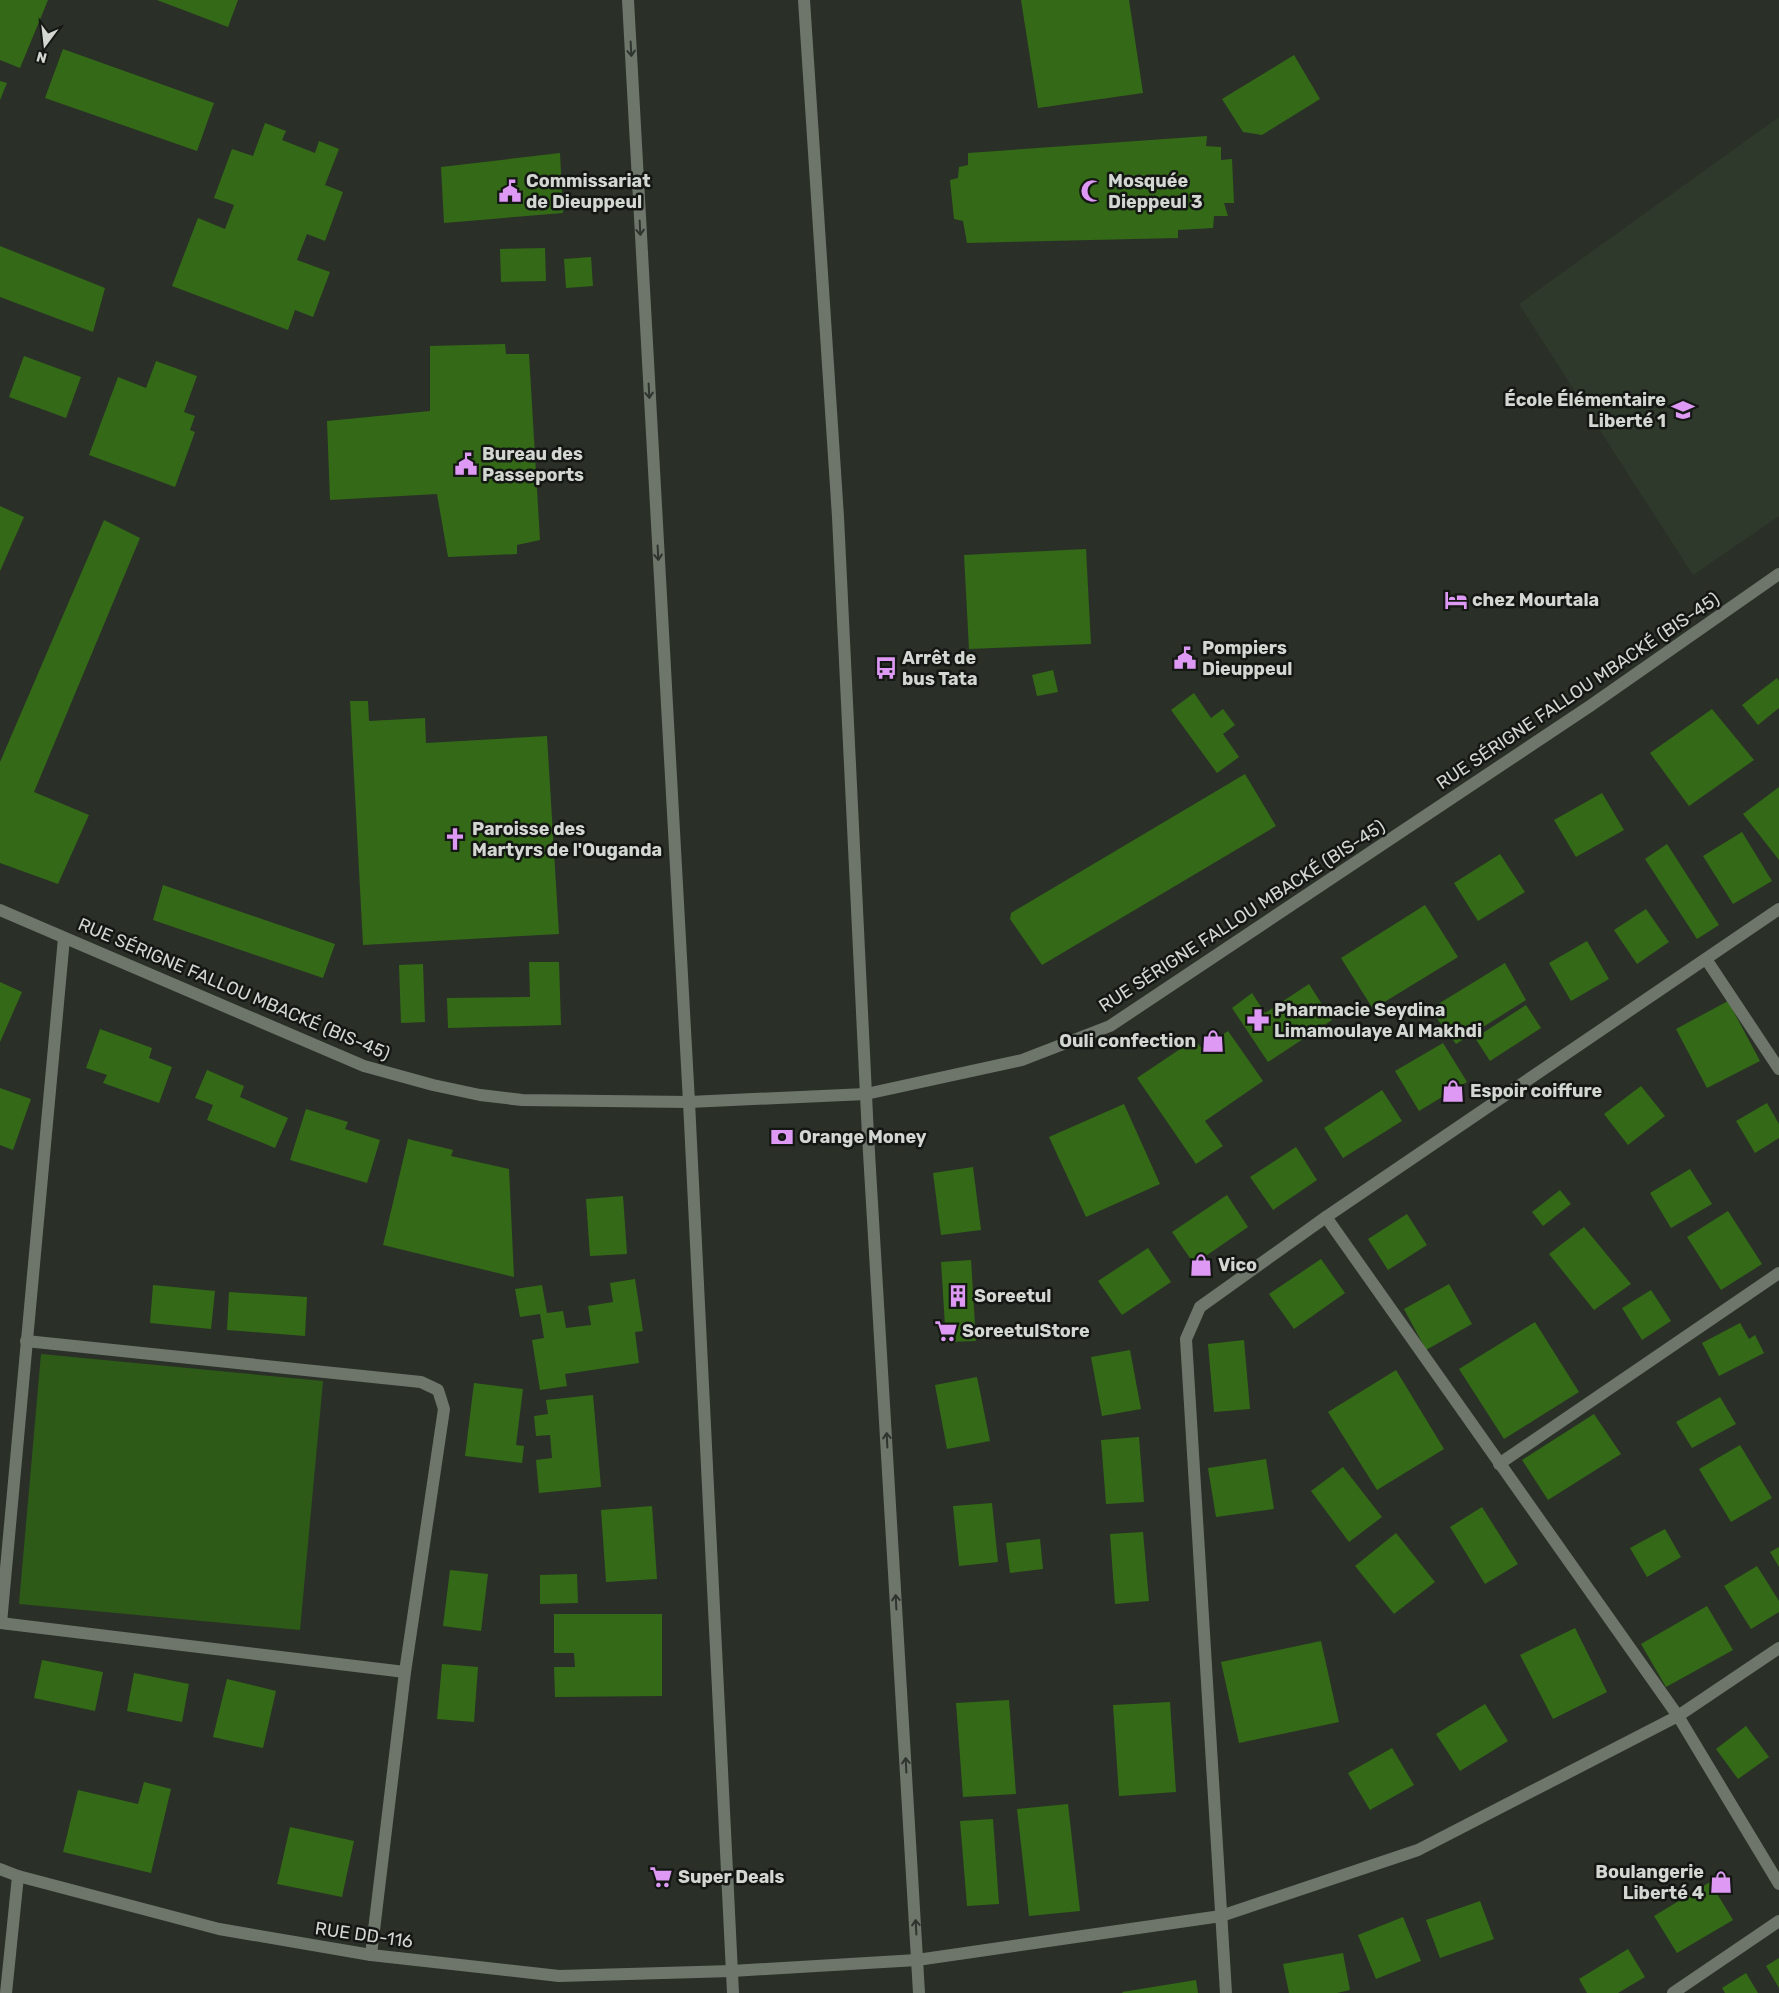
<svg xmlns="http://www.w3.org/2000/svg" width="1779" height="1993" font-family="Rubik,sans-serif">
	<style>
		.built { fill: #2f392b }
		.green { fill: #2d5a17 }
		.building { fill: #336917 }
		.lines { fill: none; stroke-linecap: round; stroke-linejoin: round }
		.minor { stroke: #6e766c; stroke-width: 12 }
		.tertiary { stroke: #6e766c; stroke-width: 12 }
		.oneway { stroke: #2f342e }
		.labels { text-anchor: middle; stroke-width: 5; stroke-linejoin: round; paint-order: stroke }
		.poi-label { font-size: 18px; font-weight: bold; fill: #d2d7d1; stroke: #141713; text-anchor: start }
		.street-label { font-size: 18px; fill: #d2d7d1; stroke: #141713 }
	</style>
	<rect width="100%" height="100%" fill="#2a3027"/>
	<path class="built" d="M 1779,117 L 1779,516 L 1693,575 L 1519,304 Z"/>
	<path class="green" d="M 41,1354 L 323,1381 L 300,1630 L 19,1604 Z"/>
	<g class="building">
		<path d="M 0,0 L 48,0 L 20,68 L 0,60 Z"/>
		<path d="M 157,0 L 238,0 L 228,27 Z"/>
		<path d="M 1021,0 L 1129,0 L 1143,93 L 1038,108 Z"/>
		<path d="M 63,49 L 214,103 L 197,151 L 45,98 Z"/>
		<path d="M 1294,55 L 1320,99 L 1262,135 L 1243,132 L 1222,99 Z"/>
		<path d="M 0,81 L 7,83 L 0,100 Z"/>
		<path d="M 265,123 L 286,131 L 282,140 L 315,153 L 319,141 L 339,149 L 325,185 L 343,192 L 325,241 L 307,234 L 297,260 L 330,272 L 313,317 L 295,310 L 288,330 L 172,286 L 198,218 L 225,229 L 234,205 L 214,198 L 232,149 L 253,156 Z"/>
		<path d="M 1207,136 L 1206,146 L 1221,147 L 1221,160 L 1232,159 L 1234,203 L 1224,203 L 1228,216 L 1214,216 L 1213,228 L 1178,230 L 1178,238 L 967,243 L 963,221 L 954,219 L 950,180 L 958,178 L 959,167 L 968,165 L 968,153 Z"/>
		<path d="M 560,153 L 563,213 L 444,223 L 441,167 Z"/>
		<path d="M 0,246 L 105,288 L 93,332 L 0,297 Z"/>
		<path d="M 545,248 L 546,281 L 501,282 L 500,249 Z"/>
		<path d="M 591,257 L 593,286 L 566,288 L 564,259 Z"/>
		<path d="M 505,344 L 506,354 L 529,354 L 540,540 L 517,545 L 517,554 L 448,557 L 437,494 L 330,500 L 327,421 L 430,411 L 430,346 Z"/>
		<path d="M 24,356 L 81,377 L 66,418 L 9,397 Z"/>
		<path d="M 156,361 L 197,376 L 184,412 L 195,416 L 190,430 L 195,432 L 175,487 L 89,455 L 118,377 L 146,388 Z"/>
		<path d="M 0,506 L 24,517 L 0,571 Z"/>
		<path d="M 104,520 L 140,538 L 34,792 L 89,815 L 58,884 L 0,863 L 0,762 Z"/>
		<path d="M 1086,549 L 1091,644 L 969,649 L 964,555 Z"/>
		<path d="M 1053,670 L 1058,692 L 1037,696 L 1032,675 Z"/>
		<path d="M 1777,678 L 1779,681 L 1779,708 L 1758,725 L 1742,705 Z"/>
		<path d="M 1194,693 L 1211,718 L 1223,709 L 1235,725 L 1223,734 L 1239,757 L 1217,773 L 1171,710 Z"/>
		<path d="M 350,701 L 368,701 L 369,721 L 425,718 L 426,743 L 547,736 L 559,934 L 363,945 Z"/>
		<path d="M 1712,709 L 1754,760 L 1689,806 L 1650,753 Z"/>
		<path d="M 1245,774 L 1276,826 L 1042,965 L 1010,919 L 1011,913 Z"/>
		<path d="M 1779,787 L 1779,860 L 1743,814 Z"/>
		<path d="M 1602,793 L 1624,830 L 1576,857 L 1554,820 Z"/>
		<path d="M 1742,832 L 1772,881 L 1733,904 L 1703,856 Z"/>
		<path d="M 1667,844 L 1719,925 L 1697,939 L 1645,859 Z"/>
		<path d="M 1500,854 L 1525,892 L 1478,921 L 1454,883 Z"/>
		<path d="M 163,885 L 335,944 L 323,978 L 153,920 Z"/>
		<path d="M 1425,905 L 1458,957 L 1373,1009 L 1341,958 Z"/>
		<path d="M 1646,909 L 1669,942 L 1637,964 L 1614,930 Z"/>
		<path d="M 1587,941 L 1609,979 L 1571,1001 L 1549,963 Z"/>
		<path d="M 529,962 L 559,962 L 561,1025 L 448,1028 L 447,998 L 530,997 Z"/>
		<path d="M 1505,963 L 1526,1000 L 1456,1044 L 1430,1009 Z"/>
		<path d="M 423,964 L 425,1022 L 401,1023 L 399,965 Z"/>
		<path d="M 0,982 L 22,992 L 0,1042 Z"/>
		<path d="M 1309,984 L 1332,1020 L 1268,1062 L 1232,1008 L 1252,993 L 1265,1013 Z"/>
		<path d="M 1728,1001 L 1760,1061 L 1707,1088 L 1676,1029 Z"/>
		<path d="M 1526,1005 L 1541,1028 L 1490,1061 L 1475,1038 Z"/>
		<path d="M 100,1029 L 152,1048 L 149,1058 L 172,1067 L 159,1103 L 103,1083 L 107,1075 L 86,1068 Z"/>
		<path d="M 1228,1031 L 1263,1081 L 1205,1121 L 1223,1146 L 1196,1164 L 1137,1078 L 1195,1039 L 1202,1049 Z"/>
		<path d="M 1443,1043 L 1467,1082 L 1419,1111 L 1395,1071 Z"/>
		<path d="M 207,1070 L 244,1086 L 240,1097 L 288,1118 L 275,1148 L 207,1120 L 213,1105 L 195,1098 Z"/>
		<path d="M 1641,1086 L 1665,1116 L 1628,1145 L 1604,1114 Z"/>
		<path d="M 0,1088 L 31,1099 L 13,1150 L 0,1145 Z"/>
		<path d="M 1382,1090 L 1402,1121 L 1343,1158 L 1324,1128 Z"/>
		<path d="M 1767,1103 L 1779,1124 L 1779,1138 L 1755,1153 L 1736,1121 Z"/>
		<path d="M 1124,1104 L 1160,1184 L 1086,1217 L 1049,1137 Z"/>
		<path d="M 306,1109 L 348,1122 L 345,1129 L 380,1140 L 367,1183 L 290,1160 Z"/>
		<path d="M 408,1139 L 453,1150 L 451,1156 L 509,1169 L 514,1277 L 383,1245 Z"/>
		<path d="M 1296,1147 L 1317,1180 L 1273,1210 L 1250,1177 Z"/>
		<path d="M 973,1167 L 981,1230 L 941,1235 L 933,1173 Z"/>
		<path d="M 1690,1169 L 1712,1204 L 1671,1228 L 1650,1193 Z"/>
		<path d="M 1560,1190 L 1571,1204 L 1543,1226 L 1532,1212 Z"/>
		<path d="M 1227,1195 L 1248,1227 L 1194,1264 L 1172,1232 Z"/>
		<path d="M 623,1196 L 627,1254 L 590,1256 L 586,1199 Z"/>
		<path d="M 1728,1211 L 1762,1264 L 1721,1290 L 1687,1237 Z"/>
		<path d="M 1407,1214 L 1427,1245 L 1388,1270 L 1368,1239 Z"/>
		<path d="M 1584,1227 L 1631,1284 L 1594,1310 L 1549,1254 Z"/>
		<path d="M 1148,1248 L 1171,1282 L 1122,1315 L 1098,1281 Z"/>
		<path d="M 1321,1259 L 1345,1293 L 1294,1329 L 1269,1294 Z"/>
		<path d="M 971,1260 L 976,1341 L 946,1342 L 941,1262 Z"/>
		<path d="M 635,1279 L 643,1331 L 635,1332 L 639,1363 L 565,1374 L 567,1386 L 540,1390 L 532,1340 L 544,1338 L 540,1314 L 520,1317 L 515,1289 L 542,1285 L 547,1313 L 563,1311 L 566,1328 L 591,1325 L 588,1306 L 613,1302 L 610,1283 Z"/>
		<path d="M 1449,1284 L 1472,1324 L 1426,1350 L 1404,1309 Z"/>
		<path d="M 153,1285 L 215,1291 L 211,1329 L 150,1323 Z"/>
		<path d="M 1651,1290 L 1671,1321 L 1642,1340 L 1622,1308 Z"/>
		<path d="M 229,1292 L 307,1297 L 305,1336 L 227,1330 Z"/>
		<path d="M 1535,1322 L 1579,1392 L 1504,1439 L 1459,1369 Z"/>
		<path d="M 1740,1323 L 1749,1339 L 1755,1335 L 1764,1353 L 1719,1376 L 1702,1343 Z"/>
		<path d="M 1244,1340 L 1250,1409 L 1214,1412 L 1208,1344 Z"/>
		<path d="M 1130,1350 L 1141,1409 L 1102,1416 L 1091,1357 Z"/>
		<path d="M 1396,1370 L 1444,1449 L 1377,1490 L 1328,1412 Z"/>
		<path d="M 977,1377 L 990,1441 L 947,1449 L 935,1385 Z"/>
		<path d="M 474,1383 L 523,1389 L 516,1445 L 524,1446 L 522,1463 L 465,1456 Z"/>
		<path d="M 593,1395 L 601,1487 L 539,1493 L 536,1460 L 552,1458 L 550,1435 L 536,1436 L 534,1416 L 548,1414 L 546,1400 Z"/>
		<path d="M 1720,1397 L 1736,1424 L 1692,1448 L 1676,1422 Z"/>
		<path d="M 1594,1414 L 1621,1454 L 1548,1500 L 1522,1460 Z"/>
		<path d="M 1139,1437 L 1144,1502 L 1106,1504 L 1101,1440 Z"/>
		<path d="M 1740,1445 L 1772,1498 L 1731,1522 L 1699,1469 Z"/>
		<path d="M 1266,1459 L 1274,1509 L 1216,1517 L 1208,1468 Z"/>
		<path d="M 1343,1467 L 1382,1517 L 1349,1542 L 1311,1491 Z"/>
		<path d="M 992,1503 L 998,1562 L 959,1566 L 953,1506 Z"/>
		<path d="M 652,1506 L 657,1579 L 606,1582 L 601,1510 Z"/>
		<path d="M 1482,1507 L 1518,1564 L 1485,1584 L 1450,1527 Z"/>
		<path d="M 1665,1529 L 1681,1557 L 1647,1577 L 1630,1548 Z"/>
		<path d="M 1143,1532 L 1149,1601 L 1115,1604 L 1110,1534 Z"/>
		<path d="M 1396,1533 L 1435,1582 L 1394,1614 L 1355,1566 Z"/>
		<path d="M 1040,1539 L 1043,1569 L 1010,1573 L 1006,1543 Z"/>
		<path d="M 1779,1547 L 1779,1567 L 1770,1552 Z"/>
		<path d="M 1757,1566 L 1779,1601 L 1779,1612 L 1751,1629 L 1724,1586 Z"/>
		<path d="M 450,1570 L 488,1574 L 481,1631 L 443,1626 Z"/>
		<path d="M 577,1574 L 578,1603 L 540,1604 L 540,1575 Z"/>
		<path d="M 1707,1606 L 1733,1650 L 1666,1687 L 1641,1644 Z"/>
		<path d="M 554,1614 L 662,1614 L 662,1696 L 555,1697 L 554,1667 L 575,1667 L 574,1653 L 554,1653 Z"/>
		<path d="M 1575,1628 L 1607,1692 L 1553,1719 L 1520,1655 Z"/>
		<path d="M 1321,1641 L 1339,1722 L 1239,1743 L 1221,1662 Z"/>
		<path d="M 42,1660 L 103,1672 L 95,1711 L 34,1698 Z"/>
		<path d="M 442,1664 L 478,1667 L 474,1722 L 437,1719 Z"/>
		<path d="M 134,1673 L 189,1684 L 182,1722 L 127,1711 Z"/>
		<path d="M 227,1679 L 276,1691 L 263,1748 L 213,1737 Z"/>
		<path d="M 1009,1700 L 1016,1794 L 963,1797 L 956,1703 Z"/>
		<path d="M 1170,1702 L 1176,1792 L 1119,1796 L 1113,1705 Z"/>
		<path d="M 1485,1704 L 1508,1741 L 1460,1771 L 1436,1734 Z"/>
		<path d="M 1746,1726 L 1769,1757 L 1738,1779 L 1716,1749 Z"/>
		<path d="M 1392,1748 L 1414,1785 L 1370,1810 L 1348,1773 Z"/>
		<path d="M 144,1782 L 171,1789 L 151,1873 L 63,1852 L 78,1790 L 138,1804 Z"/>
		<path d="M 1068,1804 L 1080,1911 L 1029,1916 L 1017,1809 Z"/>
		<path d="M 993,1819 L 999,1904 L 967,1906 L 960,1821 Z"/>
		<path d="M 290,1827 L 354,1841 L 342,1897 L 277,1884 Z"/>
		<path d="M 1710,1882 L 1733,1920 L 1677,1953 L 1654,1916 Z"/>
		<path d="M 1480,1901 L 1494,1939 L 1440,1958 L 1426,1920 Z"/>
		<path d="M 1403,1917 L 1421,1961 L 1376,1979 L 1358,1935 Z"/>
		<path d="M 1628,1949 L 1645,1977 L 1618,1993 L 1587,1993 L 1579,1979 Z"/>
		<path d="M 1343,1953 L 1350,1990 L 1337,1993 L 1289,1993 L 1283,1964 Z"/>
		<path d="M 1779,1958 L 1779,1988 L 1766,1966 Z"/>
		<path d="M 1746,1973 L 1758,1993 L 1725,1993 L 1722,1988 Z"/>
		<path d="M 1196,1980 L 1198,1993 L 1123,1993 L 1122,1992 Z"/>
	</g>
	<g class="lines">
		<g class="minor">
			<path d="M 0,910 L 364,1066 L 433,1085 L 480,1095 L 522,1100 L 689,1102 L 866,1094 L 1022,1060 L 1110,1026 L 1590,706 L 1779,574"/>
			<path d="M 1706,959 L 1779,1069"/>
			<path d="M 1326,1217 L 1678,1716 L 1779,1884"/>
			<path d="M 26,1341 L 421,1382 L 438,1390 L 444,1409 L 405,1672 L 371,1955"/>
			<path d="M 1499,1464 L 1779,1273"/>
			<path d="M 0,1623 L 405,1672"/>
			<path d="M 1,1623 L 64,938"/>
			<path d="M 0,1869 L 18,1876 L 219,1929 L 371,1955 L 559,1976 L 732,1971 L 917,1960 L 1221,1916 L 1418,1850 L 1678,1716 L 1779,1648"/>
			<path d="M 6,1993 L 18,1876"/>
			<path d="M 1226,1993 L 1186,1339 L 1200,1307 L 1326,1217 L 1779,909"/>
			<path d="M 1673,1993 L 1779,1921"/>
		</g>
		<g class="tertiary">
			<path d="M 628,0 L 689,1102 L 733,1993"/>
			<path d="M 804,0 L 838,517 L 868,1136 L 919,1993"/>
		</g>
	</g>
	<defs><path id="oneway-shaft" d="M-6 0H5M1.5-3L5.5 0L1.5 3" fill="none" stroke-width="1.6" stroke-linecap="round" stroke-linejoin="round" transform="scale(1.25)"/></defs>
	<g class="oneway">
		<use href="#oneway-shaft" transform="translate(631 49) rotate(87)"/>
		<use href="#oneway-shaft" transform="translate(640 228) rotate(87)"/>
		<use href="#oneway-shaft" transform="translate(649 391) rotate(87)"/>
		<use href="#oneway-shaft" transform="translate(658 553) rotate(87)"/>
		<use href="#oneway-shaft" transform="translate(887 1440) rotate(-93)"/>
		<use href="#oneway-shaft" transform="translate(896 1602) rotate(-93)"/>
		<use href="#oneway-shaft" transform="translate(906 1765) rotate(-93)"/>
		<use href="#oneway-shaft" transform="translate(916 1927) rotate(-93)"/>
	</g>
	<defs>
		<symbol id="civic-bare" viewBox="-9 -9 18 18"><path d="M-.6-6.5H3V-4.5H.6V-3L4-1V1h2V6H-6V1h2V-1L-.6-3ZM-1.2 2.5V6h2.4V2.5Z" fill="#dd99f4" stroke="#141713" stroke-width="2.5" paint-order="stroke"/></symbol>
		<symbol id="mosque-bare" viewBox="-9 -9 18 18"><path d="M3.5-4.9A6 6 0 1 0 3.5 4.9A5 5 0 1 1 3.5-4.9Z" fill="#dd99f4" stroke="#141713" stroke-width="2.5" paint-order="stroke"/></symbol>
		<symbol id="school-bare" viewBox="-9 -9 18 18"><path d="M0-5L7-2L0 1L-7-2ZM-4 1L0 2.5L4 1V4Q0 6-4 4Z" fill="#dd99f4" stroke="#141713" stroke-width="2.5" paint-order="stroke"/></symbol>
		<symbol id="hotel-bare" viewBox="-9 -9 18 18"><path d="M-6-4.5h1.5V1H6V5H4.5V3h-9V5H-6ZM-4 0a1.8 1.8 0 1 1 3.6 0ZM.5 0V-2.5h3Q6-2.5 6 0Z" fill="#dd99f4" stroke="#141713" stroke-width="2.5" paint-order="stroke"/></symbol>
		<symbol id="bus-bare" viewBox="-9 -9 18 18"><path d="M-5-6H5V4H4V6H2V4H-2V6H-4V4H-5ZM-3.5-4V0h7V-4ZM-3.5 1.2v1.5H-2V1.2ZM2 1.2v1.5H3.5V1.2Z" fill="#dd99f4" stroke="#141713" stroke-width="2.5" paint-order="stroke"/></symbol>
		<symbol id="church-bare" viewBox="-9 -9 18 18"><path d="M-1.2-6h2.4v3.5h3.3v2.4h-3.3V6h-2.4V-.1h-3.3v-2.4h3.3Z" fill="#dd99f4" stroke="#141713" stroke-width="2.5" paint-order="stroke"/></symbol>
		<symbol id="pharmacy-bare" viewBox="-9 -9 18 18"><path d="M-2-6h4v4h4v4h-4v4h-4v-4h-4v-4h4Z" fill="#dd99f4" stroke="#141713" stroke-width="2.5" paint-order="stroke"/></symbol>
		<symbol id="shop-bare" viewBox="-9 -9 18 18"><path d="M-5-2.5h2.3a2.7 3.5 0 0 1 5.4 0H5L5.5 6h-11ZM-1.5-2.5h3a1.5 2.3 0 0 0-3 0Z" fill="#dd99f4" stroke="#141713" stroke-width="2.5" paint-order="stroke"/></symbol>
		<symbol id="bank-bare" viewBox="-9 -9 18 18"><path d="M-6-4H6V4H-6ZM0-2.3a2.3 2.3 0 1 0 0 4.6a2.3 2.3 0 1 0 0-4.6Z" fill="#dd99f4" stroke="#141713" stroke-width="2.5" paint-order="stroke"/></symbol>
		<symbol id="building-bare" viewBox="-9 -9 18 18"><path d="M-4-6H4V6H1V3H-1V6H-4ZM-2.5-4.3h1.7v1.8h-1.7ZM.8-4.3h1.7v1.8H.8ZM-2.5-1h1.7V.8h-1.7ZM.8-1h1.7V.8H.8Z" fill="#dd99f4" stroke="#141713" stroke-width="2.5" paint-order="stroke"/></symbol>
		<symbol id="supermarket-bare" viewBox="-9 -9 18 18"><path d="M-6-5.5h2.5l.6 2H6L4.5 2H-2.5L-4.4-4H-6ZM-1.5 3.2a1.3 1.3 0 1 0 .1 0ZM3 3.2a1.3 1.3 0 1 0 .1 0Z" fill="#dd99f4" stroke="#141713" stroke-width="2.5" paint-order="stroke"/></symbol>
	</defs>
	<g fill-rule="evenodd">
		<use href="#civic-bare" x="494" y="175" width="32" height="32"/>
		<use href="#mosque-bare" x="1076" y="175" width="32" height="32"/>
		<use href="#school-bare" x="1667" y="394" width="32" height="32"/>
		<use href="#civic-bare" x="450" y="448" width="32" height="32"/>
		<use href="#hotel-bare" x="1440" y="584" width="32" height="32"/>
		<use href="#civic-bare" x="1169" y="642" width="32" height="32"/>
		<use href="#bus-bare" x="870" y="652" width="32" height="32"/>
		<use href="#church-bare" x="439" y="823" width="32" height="32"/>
		<use href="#pharmacy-bare" x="1242" y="1004" width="32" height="32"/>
		<use href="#shop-bare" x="1197" y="1025" width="32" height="32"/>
		<use href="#shop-bare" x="1437" y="1075" width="32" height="32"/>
		<use href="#bank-bare" x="766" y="1121" width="32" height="32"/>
		<use href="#shop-bare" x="1185" y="1249" width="32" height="32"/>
		<use href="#building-bare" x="942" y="1280" width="32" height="32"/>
		<use href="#supermarket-bare" x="930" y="1315" width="32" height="32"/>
		<use href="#supermarket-bare" x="645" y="1861" width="32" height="32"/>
		<use href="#shop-bare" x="1705" y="1866" width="32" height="32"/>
	</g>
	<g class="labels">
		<g class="poi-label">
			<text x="526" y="187">Commissariat<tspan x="526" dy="21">de Dieuppeul</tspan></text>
			<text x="1108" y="187">Mosquée<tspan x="1108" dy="21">Dieppeul 3</tspan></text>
			<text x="1666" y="406" text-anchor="end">École Élémentaire<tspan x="1666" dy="21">Liberté 1</tspan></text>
			<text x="482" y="460">Bureau des<tspan x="482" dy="21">Passeports</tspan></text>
			<text x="1472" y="606">chez Mourtala</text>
			<text x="1202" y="654">Pompiers<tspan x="1202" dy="21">Dieuppeul</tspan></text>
			<text x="902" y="664">Arrêt de<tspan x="902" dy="21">bus Tata</tspan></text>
			<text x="472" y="835">Paroisse des<tspan x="472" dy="21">Martyrs de l'Ouganda</tspan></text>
			<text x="1274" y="1016">Pharmacie Seydina<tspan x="1274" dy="21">Limamoulaye Al Makhdi</tspan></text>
			<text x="1196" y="1047" text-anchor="end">Ouli confection</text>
			<text x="1470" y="1097">Espoir coiffure</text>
			<text x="799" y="1143">Orange Money</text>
			<text x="1218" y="1271">Vico</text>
			<text x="974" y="1302">Soreetul</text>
			<text x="962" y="1337">SoreetulStore</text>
			<text x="1704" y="1878" text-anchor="end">Boulangerie<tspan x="1704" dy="21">Liberté 4</tspan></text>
			<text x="678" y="1883">Super Deals</text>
		</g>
		<g class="street-label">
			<text transform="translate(1578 691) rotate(-34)" y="6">RUE SÉRIGNE FALLOU MBACKÉ (BIS-45)</text>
			<text transform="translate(1242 916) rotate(-33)" y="6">RUE SÉRIGNE FALLOU MBACKÉ (BIS-45)</text>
			<text transform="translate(234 989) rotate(23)" y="6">RUE SÉRIGNE FALLOU MBACKÉ (BIS-45)</text>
			<text transform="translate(364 1935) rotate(8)" y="6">RUE DD-116</text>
		</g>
	</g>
	<g transform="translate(45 45) rotate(195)" stroke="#141713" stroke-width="4" paint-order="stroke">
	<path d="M0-4L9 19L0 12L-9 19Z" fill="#d2d7d1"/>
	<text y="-8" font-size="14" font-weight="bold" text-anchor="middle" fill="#d2d7d1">N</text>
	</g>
</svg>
